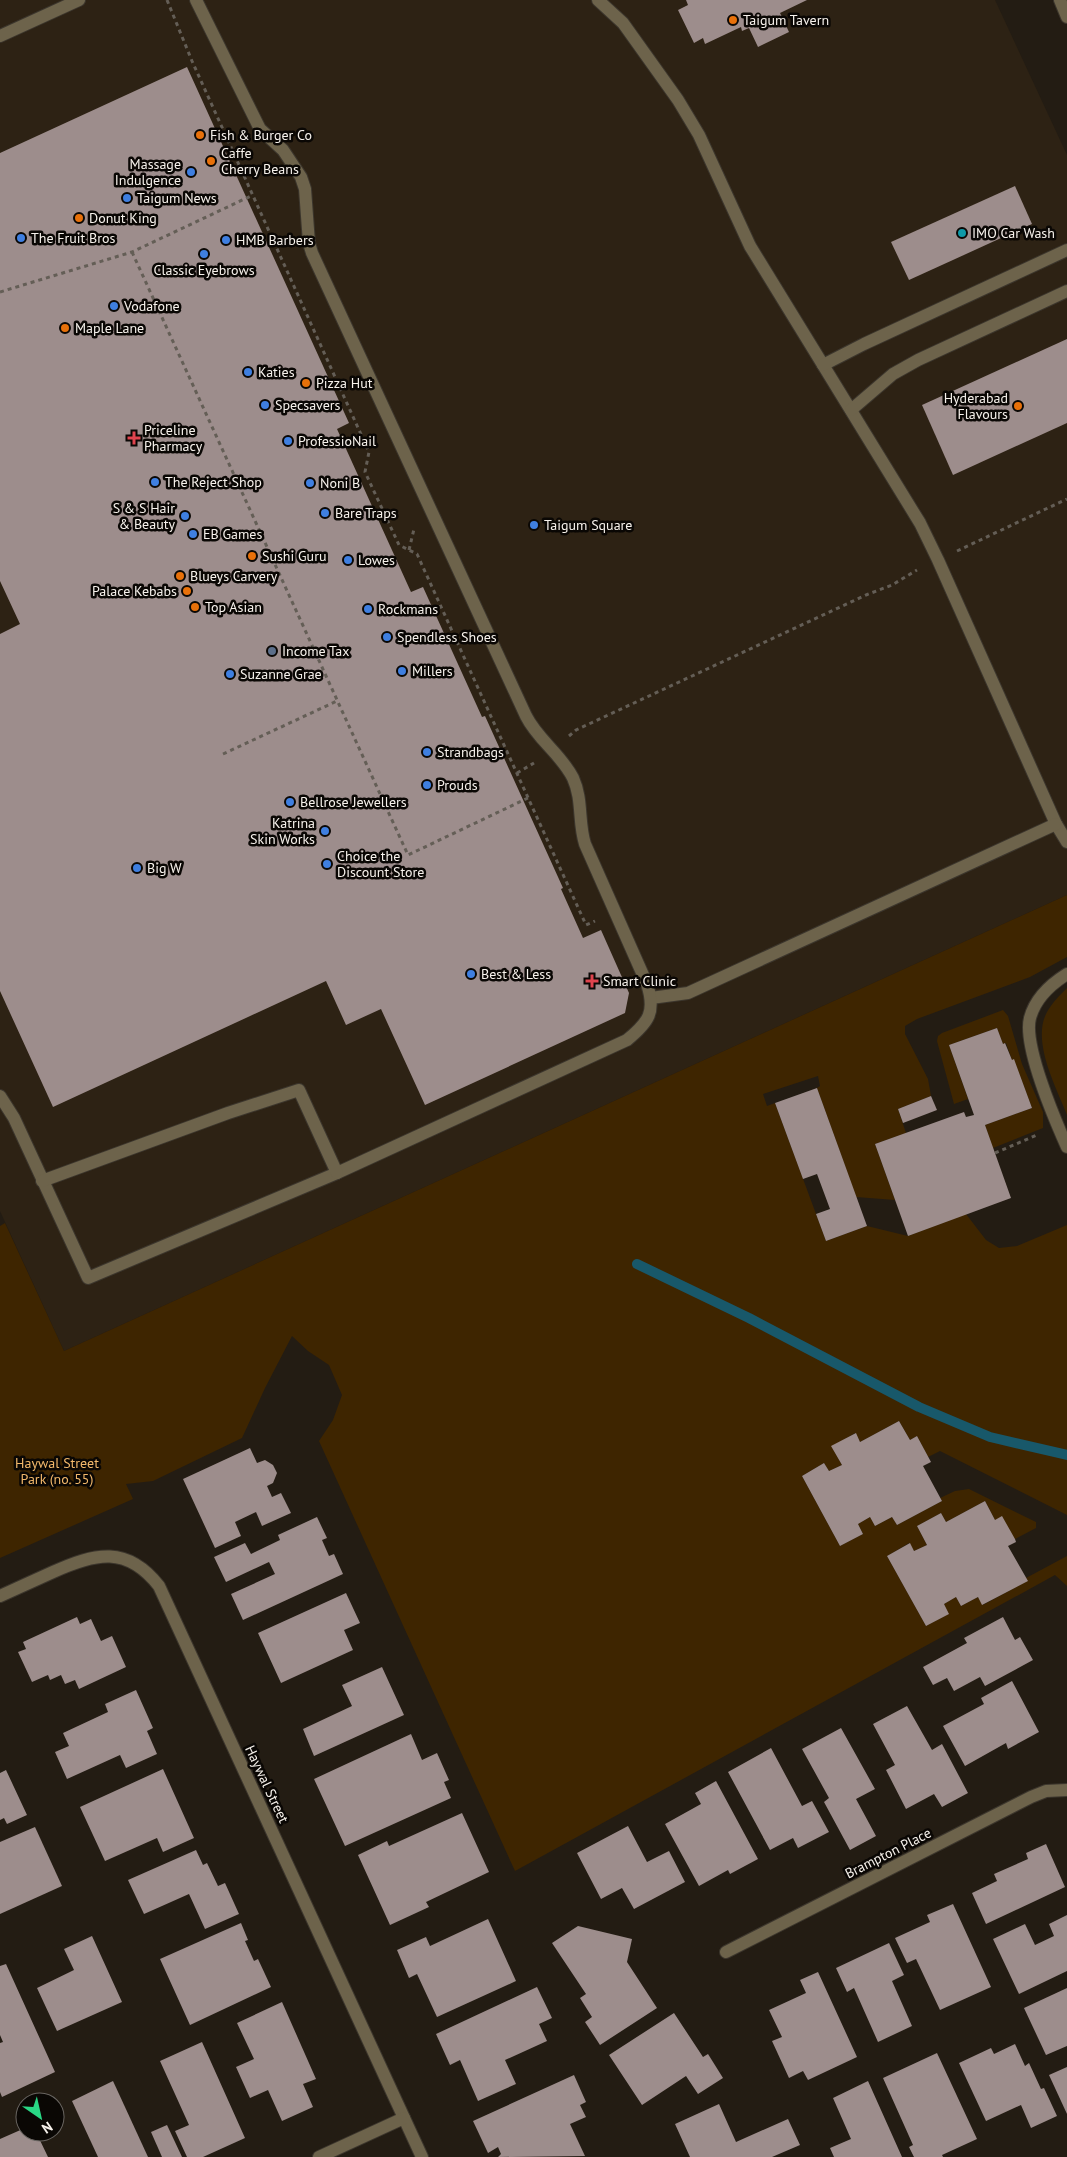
<svg xmlns="http://www.w3.org/2000/svg" width="1067" height="2157" font-family="'PT Sans',sans-serif">
	<style>
		.built { fill: #2d2214 }
		.green { fill: #3e2500 }
		.lines { fill: none; stroke-linecap: round; stroke-linejoin: round }
		.stream { stroke: #18586a; stroke-width: 10 }
		.building { fill: #9d8d8c }
		.service-casing { stroke: #3c362d; stroke-width: 14 }
		.minor-casing { stroke: #3c362d; stroke-width: 14 }
		.tertiary-casing { stroke: #3c362d; stroke-width: 14 }
		.path { stroke: #645e56; stroke-width: 3; stroke-dasharray: 4 4; stroke-linecap: butt }
		.service { stroke: #6d634b; stroke-width: 12 }
		.minor { stroke: #6d634b; stroke-width: 12 }
		.tertiary { stroke: #6d634b; stroke-width: 12 }
		.food-dot { fill: #e8710a; stroke: #0a0704; stroke-width: 2 }
		.shop-dot { fill: #3f7fe0; stroke: #0a0704; stroke-width: 2 }
		.culture-dot { fill: #0f9aa8; stroke: #0a0704; stroke-width: 2 }
		.health-dot { fill: #e0444e; stroke: #0a0704; stroke-width: 2 }
		.service-dot { fill: #5c6f8a; stroke: #0a0704; stroke-width: 2 }
		.labels { text-anchor: middle; stroke-width: 5; stroke-linejoin: round; paint-order: stroke }
		.poi-label { font-size: 14px; fill: #f7f2ec; stroke: #0a0704; text-anchor: start }
		.park-label { font-size: 14px; fill: #f2b86b; stroke: #0a0704 }
		.street-label { font-size: 14px; fill: #f7f2ec; stroke: #0a0704 }
	</style>
	<rect width="100%" height="100%" fill="#231c13"/>
	<path class="built" d="M 0,0 L 995,0 L 1067,155 L 1067,895 L 64,1351 L 0,1211 Z"/>
	<g class="green">
		<path d="M 1067,895 L 1067,957 L 1030,977 L 917,1019 L 905,1026 L 905,1034 L 928,1079 L 931,1096 L 898,1109 L 906,1133 L 875,1144 L 895,1200 L 856,1197 L 817,1088 L 820,1086 L 818,1076 L 763,1094 L 767,1106 L 775,1103 L 826,1241 L 867,1226 L 908,1236 L 966,1214 L 986,1240 L 999,1248 L 1017,1246 L 1067,1225 L 1067,1515 L 940,1451 L 928,1457 L 917,1436 L 910,1440 L 899,1421 L 860,1442 L 855,1433 L 832,1447 L 842,1465 L 829,1471 L 824,1463 L 802,1476 L 840,1546 L 863,1534 L 858,1524 L 870,1517 L 875,1526 L 892,1517 L 897,1525 L 942,1501 L 940,1498 L 955,1491 L 969,1489 L 1036,1522 L 1036,1528 L 1015,1539 L 995,1520 L 985,1501 L 946,1522 L 941,1513 L 917,1526 L 927,1545 L 914,1551 L 909,1543 L 887,1556 L 926,1626 L 948,1614 L 944,1604 L 956,1597 L 961,1606 L 978,1597 L 983,1605 L 1027,1581 L 1026,1578 L 1067,1556 L 1067,1586 L 1055,1575 L 515,1871 L 319,1441 L 333,1420 L 342,1395 L 329,1365 L 308,1351 L 292,1336 L 265,1388 L 242,1438 L 153,1481 L 126,1484 L 133,1499 L 0,1558 L 0,1226 L 5,1223 L 64,1351 Z"/>
		<path d="M 1067,988 L 1067,1115 C 1056,1087 1031,1041 1047,1012 C 1052,1003 1060,995 1067,988 Z"/>
		<path d="M 1003,1010 L 1008,1016 L 1022,1064 L 1043,1112 L 1043,1128 L 993,1148 L 985,1125 L 1032,1108 L 1014,1060 L 1012,1060 L 1006,1043 L 1003,1044 L 997,1028 L 949,1045 L 968,1099 L 954,1104 L 937,1041 L 938,1036 L 942,1033 Z"/>
	</g>
	<g class="lines">
		<path class="stream" d="M 637,1264 L 749,1318 L 919,1407 L 990,1437 L 1067,1455"/>
	</g>
	<g class="building">
		<path d="M 686,0 L 807,0 L 780,13 L 789,32 L 758,47 L 749,28 L 742,31 L 741,27 L 705,44 L 703,38 L 694,43 L 678,10 L 688,5 Z"/>
		<path d="M 187,67 L 349,423 L 337,429 L 411,592 L 423,587 L 482,717 L 485,716 L 563,888 L 561,889 L 583,938 L 601,930 L 629,993 L 625,1013 L 425,1105 L 381,1009 L 346,1025 L 326,981 L 53,1107 L 0,991 L 0,634 L 20,624 L 0,581 L 0,153 Z"/>
		<path d="M 1015,186 L 1032,224 L 909,280 L 891,242 Z"/>
		<path d="M 1067,339 L 1067,423 L 953,475 L 922,405 Z"/>
		<path d="M 997,1028 L 1003,1044 L 1005,1043 L 1012,1060 L 1014,1059 L 1032,1108 L 985,1125 L 1011,1198 L 908,1236 L 875,1144 L 964,1112 L 966,1117 L 974,1115 L 949,1045 Z"/>
		<path d="M 817,1088 L 867,1226 L 826,1241 L 816,1214 L 830,1209 L 817,1174 L 803,1179 L 775,1103 Z"/>
		<path d="M 931,1096 L 937,1110 L 903,1123 L 898,1109 Z"/>
		<path d="M 899,1421 L 910,1440 L 917,1436 L 931,1462 L 923,1466 L 942,1501 L 897,1525 L 892,1517 L 875,1526 L 870,1517 L 858,1524 L 863,1534 L 840,1546 L 802,1476 L 824,1463 L 829,1471 L 842,1465 L 831,1446 L 856,1433 L 860,1442 Z"/>
		<path d="M 250,1448 L 257,1463 L 265,1460 L 273,1465 L 277,1473 L 273,1483 L 267,1486 L 272,1497 L 281,1493 L 291,1513 L 262,1526 L 256,1512 L 235,1522 L 241,1536 L 215,1548 L 183,1479 Z"/>
		<path d="M 985,1501 L 995,1520 L 1002,1516 L 1015,1539 L 1016,1542 L 1008,1546 L 1028,1581 L 982,1605 L 978,1597 L 961,1606 L 956,1597 L 944,1604 L 949,1614 L 926,1626 L 887,1556 L 910,1543 L 914,1551 L 927,1545 L 917,1526 L 941,1513 L 946,1522 Z"/>
		<path d="M 317,1517 L 327,1538 L 322,1540 L 329,1556 L 334,1554 L 343,1574 L 243,1620 L 231,1594 L 275,1574 L 269,1562 L 226,1582 L 214,1557 L 245,1543 L 251,1554 L 280,1540 L 278,1535 Z"/>
		<path d="M 346,1593 L 360,1623 L 344,1630 L 353,1650 L 281,1683 L 258,1633 Z"/>
		<path d="M 77,1617 L 80,1624 L 91,1619 L 101,1641 L 112,1636 L 126,1667 L 79,1689 L 75,1680 L 65,1684 L 61,1675 L 50,1680 L 48,1675 L 32,1682 L 18,1652 L 26,1649 L 23,1642 Z"/>
		<path d="M 1003,1617 L 1015,1640 L 1020,1637 L 1033,1660 L 985,1686 L 980,1677 L 954,1691 L 947,1678 L 933,1685 L 923,1667 L 967,1643 L 964,1638 Z"/>
		<path d="M 382,1667 L 404,1715 L 314,1756 L 303,1729 L 352,1706 L 342,1685 Z"/>
		<path d="M 1012,1681 L 1039,1732 L 1008,1749 L 1006,1743 L 965,1766 L 943,1726 L 984,1704 L 981,1698 Z"/>
		<path d="M 136,1690 L 153,1728 L 147,1731 L 157,1754 L 126,1768 L 120,1755 L 67,1779 L 55,1752 L 69,1746 L 63,1733 L 108,1712 L 105,1704 Z"/>
		<path d="M 907,1706 L 932,1750 L 942,1744 L 968,1793 L 942,1807 L 934,1794 L 906,1809 L 886,1770 L 895,1765 L 873,1724 Z"/>
		<path d="M 841,1728 L 875,1789 L 856,1799 L 876,1836 L 850,1850 L 824,1802 L 829,1798 L 802,1749 Z"/>
		<path d="M 411,1734 L 422,1760 L 437,1753 L 449,1780 L 444,1782 L 451,1798 L 345,1846 L 314,1779 Z"/>
		<path d="M 771,1748 L 802,1806 L 812,1801 L 829,1832 L 798,1848 L 793,1838 L 770,1850 L 728,1772 Z"/>
		<path d="M 163,1769 L 194,1838 L 163,1852 L 157,1838 L 105,1861 L 80,1807 Z"/>
		<path d="M 6,1770 L 27,1815 L 7,1824 L 4,1818 L 0,1820 L 0,1773 Z"/>
		<path d="M 716,1781 L 758,1859 L 730,1874 L 728,1870 L 699,1886 L 665,1824 L 701,1804 L 695,1793 Z"/>
		<path d="M 462,1813 L 489,1872 L 426,1902 L 429,1907 L 390,1925 L 358,1855 L 387,1841 L 389,1846 Z"/>
		<path d="M 628,1826 L 647,1862 L 669,1851 L 685,1882 L 634,1909 L 622,1888 L 601,1899 L 577,1853 Z"/>
		<path d="M 35,1827 L 62,1886 L 0,1914 L 0,1842 Z"/>
		<path d="M 1046,1844 L 1065,1887 L 986,1924 L 972,1893 L 997,1881 L 994,1874 L 1028,1859 L 1026,1853 Z"/>
		<path d="M 196,1850 L 203,1865 L 207,1863 L 218,1886 L 225,1883 L 239,1914 L 205,1929 L 189,1894 L 144,1914 L 128,1880 Z"/>
		<path d="M 953,1904 L 991,1987 L 940,2010 L 916,1959 L 907,1963 L 895,1938 L 930,1922 L 927,1915 Z"/>
		<path d="M 1067,1915 L 1067,1971 L 1019,1994 L 993,1939 L 1025,1924 L 1035,1945 L 1054,1936 L 1049,1924 Z"/>
		<path d="M 488,1919 L 516,1981 L 437,2017 L 417,1974 L 409,1978 L 397,1950 L 426,1937 L 430,1946 Z"/>
		<path d="M 241,1923 L 248,1940 L 245,1941 L 254,1961 L 258,1959 L 271,1987 L 190,2025 L 160,1959 Z"/>
		<path d="M 578,1926 L 632,1939 L 627,1962 L 657,2008 L 600,2045 L 585,2022 L 592,2017 L 580,1998 L 586,1994 L 552,1943 Z"/>
		<path d="M 92,1936 L 122,2002 L 57,2031 L 37,1988 L 74,1970 L 64,1949 Z"/>
		<path d="M 889,1943 L 904,1975 L 892,1981 L 912,2026 L 878,2042 L 854,1988 L 847,1992 L 836,1968 Z"/>
		<path d="M 6,1964 L 55,2072 L 2,2097 L 0,2092 L 0,2043 L 3,2042 L 0,2035 L 0,1966 Z"/>
		<path d="M 818,1972 L 857,2057 L 808,2080 L 803,2071 L 789,2078 L 772,2041 L 782,2037 L 769,2010 L 806,1993 L 800,1980 Z"/>
		<path d="M 537,1987 L 552,2018 L 539,2024 L 547,2041 L 505,2060 L 516,2084 L 478,2101 L 460,2060 L 450,2065 L 436,2034 Z"/>
		<path d="M 1067,1988 L 1067,2046 L 1046,2055 L 1024,2008 Z"/>
		<path d="M 282,2002 L 316,2079 L 303,2084 L 313,2107 L 282,2121 L 268,2090 L 250,2098 L 236,2067 L 254,2059 L 237,2023 Z"/>
		<path d="M 674,2013 L 703,2057 L 708,2054 L 723,2078 L 698,2094 L 686,2076 L 642,2105 L 609,2055 Z"/>
		<path d="M 202,2042 L 245,2138 L 203,2157 L 187,2157 L 175,2131 L 189,2125 L 160,2061 Z"/>
		<path d="M 1015,2044 L 1025,2066 L 1029,2063 L 1041,2089 L 1044,2088 L 1057,2116 L 1031,2128 L 1021,2105 L 986,2121 L 959,2063 L 991,2048 L 994,2054 Z"/>
		<path d="M 937,2053 L 977,2139 L 942,2155 L 943,2157 L 914,2157 L 909,2147 L 913,2145 L 883,2078 Z"/>
		<path d="M 1067,2067 L 1067,2114 L 1049,2075 Z"/>
		<path d="M 574,2075 L 586,2102 L 580,2105 L 586,2117 L 570,2124 L 585,2156 L 498,2157 L 501,2154 L 498,2147 L 488,2153 L 473,2121 Z"/>
		<path d="M 113,2081 L 148,2157 L 98,2157 L 72,2101 Z"/>
		<path d="M 868,2081 L 902,2157 L 834,2157 L 830,2148 L 851,2139 L 833,2098 Z"/>
		<path d="M 719,2104 L 736,2142 L 788,2119 L 800,2145 L 772,2157 L 690,2157 L 675,2124 Z"/>
		<path d="M 167,2125 L 182,2157 L 162,2157 L 151,2132 Z"/>
		<path d="M 25,2128 L 25,2132 L 36,2132 L 48,2157 L 0,2157 L 0,2139 Z"/>
	</g>
	<g class="lines">
		<defs>
			<g id="service">
				<path d="M 598,0 L 623,23 L 678,100 L 699,135 L 750,246 L 920,523 L 938,560 L 1056,824 L 1067,842"/>
				<path d="M 0,36 L 79,0"/>
				<path d="M 823,365 L 864,344 L 1067,250"/>
				<path d="M 851,410 L 893,374 L 918,360 L 1067,291"/>
				<path d="M 1067,974 C 1051,984 1035,999 1030,1018 C 1023,1045 1055,1120 1067,1147"/>
				<path d="M 651,998 L 688,993 L 1056,824"/>
				<path d="M 0,1096 L 14,1118 L 88,1278 L 337,1173 L 627,1040 C 649,1022 656,1012 647,984 L 585,844 C 578,822 583,800 573,778 C 561,754 538,740 526,716 L 312,253 L 309,243 L 305,189 L 301,177 L 283,150 L 260,129 L 196,0"/>
				<path d="M 42,1181 L 228,1113 L 299,1090 L 337,1173"/>
			</g>
			<g id="minor">
				<path d="M 0,1596 C 18,1588 35,1580 53,1572 C 95,1553 127,1545 159,1586 L 422,2157"/>
				<path d="M 726,1952 L 1031,1797 L 1046,1791 L 1067,1790"/>
				<path d="M 319,2157 L 404,2118"/>
			</g>
			<path id="tertiary" d="M 1060,0 L 1067,17"/>
		</defs>
		<use href="#service" class="service-casing"/>
		<use href="#minor" class="minor-casing"/>
		<use href="#tertiary" class="tertiary-casing"/>
		<g class="path">
			<path d="M 167,0 L 192,61 L 369,452 L 365,472 L 399,545 L 417,554 L 586,925 L 595,921"/>
			<path d="M 132,252 L 408,855 L 528,798"/>
			<path d="M 0,292 L 132,252 L 253,195"/>
			<path d="M 409,550 L 414,529"/>
			<path d="M 957,551 L 1067,499"/>
			<path d="M 569,736 L 576,730 L 866,595 L 892,585 L 917,570"/>
			<path d="M 223,754 L 337,701"/>
			<path d="M 517,773 L 534,763"/>
			<path d="M 995,1153 L 1037,1135"/>
		</g>
		<use href="#service" class="service"/>
		<use href="#minor" class="minor"/>
		<use href="#tertiary" class="tertiary"/>
	</g>
	<g class="food-dot">
		<circle cx="733" cy="20" r="5"/>
		<circle cx="200" cy="135" r="5"/>
		<circle cx="211" cy="161" r="5"/>
		<circle cx="79" cy="218" r="5"/>
		<circle cx="65" cy="328" r="5"/>
		<circle cx="306" cy="383" r="5"/>
		<circle cx="1018" cy="406" r="5"/>
		<circle cx="252" cy="556" r="5"/>
		<circle cx="180" cy="576" r="5"/>
		<circle cx="187" cy="591" r="5"/>
		<circle cx="195" cy="607" r="5"/>
	</g>
	<g class="shop-dot">
		<circle cx="191" cy="172" r="5"/>
		<circle cx="127" cy="198" r="5"/>
		<circle cx="21" cy="238" r="5"/>
		<circle cx="226" cy="240" r="5"/>
		<circle cx="204" cy="254" r="5"/>
		<circle cx="114" cy="306" r="5"/>
		<circle cx="248" cy="372" r="5"/>
		<circle cx="265" cy="405" r="5"/>
		<circle cx="288" cy="441" r="5"/>
		<circle cx="155" cy="482" r="5"/>
		<circle cx="310" cy="483" r="5"/>
		<circle cx="325" cy="513" r="5"/>
		<circle cx="185" cy="516" r="5"/>
		<circle cx="534" cy="525" r="5"/>
		<circle cx="193" cy="534" r="5"/>
		<circle cx="348" cy="560" r="5"/>
		<circle cx="368" cy="609" r="5"/>
		<circle cx="387" cy="637" r="5"/>
		<circle cx="402" cy="671" r="5"/>
		<circle cx="230" cy="674" r="5"/>
		<circle cx="427" cy="752" r="5"/>
		<circle cx="427" cy="785" r="5"/>
		<circle cx="290" cy="802" r="5"/>
		<circle cx="325" cy="831" r="5"/>
		<circle cx="327" cy="864" r="5"/>
		<circle cx="137" cy="868" r="5"/>
		<circle cx="471" cy="974" r="5"/>
	</g>
	<circle class="culture-dot" cx="962" cy="233" r="5"/>
	<g class="health-dot">
		<path d="M131.5 430.5h5v5h5v5h-5v5h-5v-5h-5v-5h5z"/>
		<path d="M589.5 973.5h5v5h5v5h-5v5h-5v-5h-5v-5h5z"/>
	</g>
	<circle class="service-dot" cx="272" cy="651" r="5"/>
	<g class="labels">
		<g class="poi-label">
			<text x="743" y="25">Taigum Tavern</text>
			<text x="210" y="140">Fish &amp; Burger Co</text>
			<text x="221" y="158">Caffe<tspan x="221" dy="16">Cherry Beans</tspan></text>
			<text x="181" y="169" text-anchor="end">Massage<tspan x="181" dy="16">Indulgence</tspan></text>
			<text x="137" y="203">Taigum News</text>
			<text x="89" y="223">Donut King</text>
			<text x="972" y="238">IMO Car Wash</text>
			<text x="31" y="243">The Fruit Bros</text>
			<text x="236" y="245">HMB Barbers</text>
			<text x="204" y="275" text-anchor="middle">Classic Eyebrows</text>
			<text x="124" y="311">Vodafone</text>
			<text x="75" y="333">Maple Lane</text>
			<text x="258" y="377">Katies</text>
			<text x="316" y="388">Pizza Hut</text>
			<text x="1008" y="403" text-anchor="end">Hyderabad<tspan x="1008" dy="16">Flavours</tspan></text>
			<text x="275" y="410">Specsavers</text>
			<text x="144" y="435">Priceline<tspan x="144" dy="16">Pharmacy</tspan></text>
			<text x="298" y="446">ProfessioNail</text>
			<text x="165" y="487">The Reject Shop</text>
			<text x="320" y="488">Noni B</text>
			<text x="175" y="513" text-anchor="end">S &amp; S Hair<tspan x="175" dy="16">&amp; Beauty</tspan></text>
			<text x="335" y="518">Bare Traps</text>
			<text x="544" y="530">Taigum Square</text>
			<text x="203" y="539">EB Games</text>
			<text x="262" y="561">Sushi Guru</text>
			<text x="358" y="565">Lowes</text>
			<text x="190" y="581">Blueys Carvery</text>
			<text x="177" y="596" text-anchor="end">Palace Kebabs</text>
			<text x="205" y="612">Top Asian</text>
			<text x="378" y="614">Rockmans</text>
			<text x="397" y="642">Spendless Shoes</text>
			<text x="282" y="656">Income Tax</text>
			<text x="412" y="676">Millers</text>
			<text x="240" y="679">Suzanne Grae</text>
			<text x="437" y="757">Strandbags</text>
			<text x="437" y="790">Prouds</text>
			<text x="300" y="807">Bellrose Jewellers</text>
			<text x="315" y="828" text-anchor="end">Katrina<tspan x="315" dy="16">Skin Works</tspan></text>
			<text x="337" y="861">Choice the<tspan x="337" dy="16">Discount Store</tspan></text>
			<text x="147" y="873">Big W</text>
			<text x="481" y="979">Best &amp; Less</text>
			<text x="603" y="986">Smart Clinic</text>
		</g>
		<g class="park-label">
			<text x="57" y="1468">Haywal Street<tspan x="57" dy="16">Park (no. 55)</tspan></text>
		</g>
		<g class="street-label">
			<text transform="translate(267 1784) rotate(65)" y="5">Haywal Street</text>
			<text transform="translate(888 1853) rotate(-27)" y="5">Brampton Place</text>
		</g>
	</g>
	<g transform="translate(40 2117) rotate(146)"><circle r="24" fill="#0a0704" stroke="#696561"/>
	<path d="M0-4L9 19L0 12L-9 19Z" fill="#29d885"/>
	<text y="-8" font-size="14" font-weight="bold" text-anchor="middle" fill="#f7f2ec">N</text>
	</g>
</svg>
